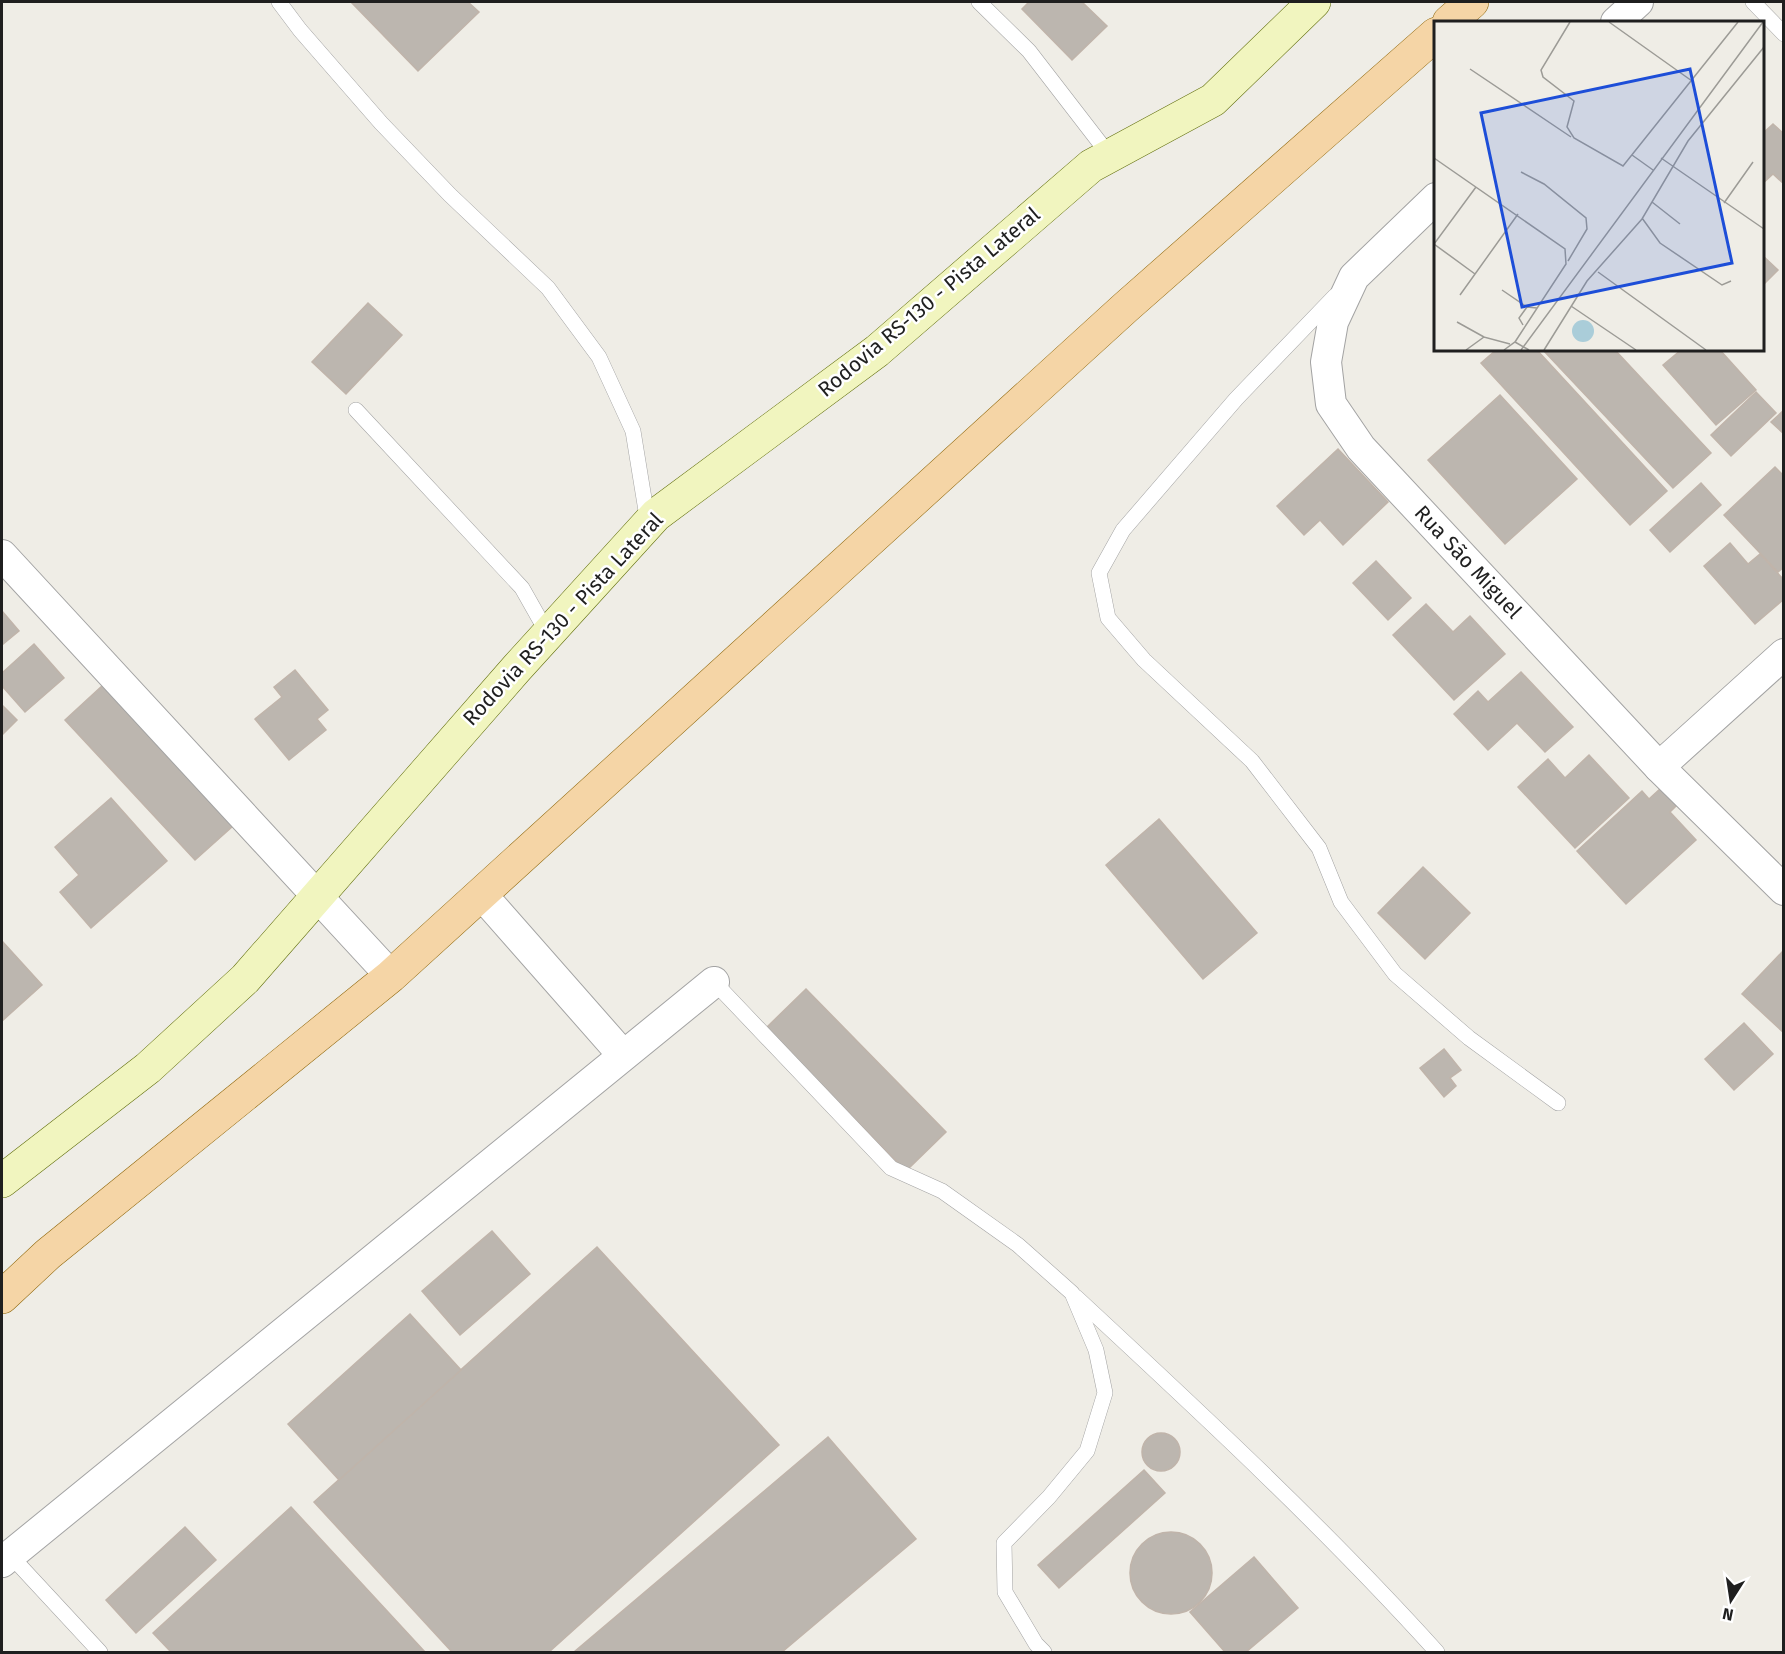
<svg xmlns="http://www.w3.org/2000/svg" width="1785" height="1654" font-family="'Fira Sans',sans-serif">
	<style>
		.building { fill: #bcb6af; stroke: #c0b4aa; stroke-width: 1.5 }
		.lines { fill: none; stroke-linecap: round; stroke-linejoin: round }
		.lane-casing { stroke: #a3a3a3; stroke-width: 16 }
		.street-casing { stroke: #a3a3a3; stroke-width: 32 }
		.secondary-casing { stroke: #626f0e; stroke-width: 34 }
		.primary-casing { stroke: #8f670c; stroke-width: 34 }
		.lane { stroke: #fff; stroke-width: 15 }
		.street { stroke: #fff; stroke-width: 30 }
		.secondary { stroke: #f1f5bf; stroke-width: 33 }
		.primary { stroke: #f5d5a6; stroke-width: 33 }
		.labels { text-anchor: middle; stroke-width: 5; stroke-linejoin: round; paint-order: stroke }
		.street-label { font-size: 21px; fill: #1f1f1f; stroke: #fff }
		.inset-road { fill: none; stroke: #9c9b96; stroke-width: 1.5 }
		.view { fill: #1d4ed8; fill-opacity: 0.15; stroke: #1d4ed8; stroke-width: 3 }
		.inset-edge { fill: none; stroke: #1f1f1f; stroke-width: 3 }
	</style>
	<rect width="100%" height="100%" fill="#efede6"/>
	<g class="building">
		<path d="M 351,2 L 468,2 L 479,12 L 418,71 Z"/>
		<path d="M 1029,2 L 1082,2 L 1107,26 L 1072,60 L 1022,9 Z"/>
		<path d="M 1773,124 L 1784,134 L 1784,184 L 1773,174 L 1762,184 L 1762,134 Z"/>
		<path d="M 1762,255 L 1778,270 L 1762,286 Z"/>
		<path d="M 368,303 L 402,335 L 346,394 L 312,362 Z"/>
		<path d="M 1496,350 L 1537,350 L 1667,491 L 1630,525 L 1481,363 Z"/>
		<path d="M 1543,350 L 1615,350 L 1711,453 L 1673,488 Z"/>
		<path d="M 1681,350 L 1720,350 L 1756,390 L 1716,425 L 1663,365 Z"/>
		<path d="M 1756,392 L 1776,413 L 1731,456 L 1711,435 Z"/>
		<path d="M 1500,395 L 1577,479 L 1505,544 L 1428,460 Z"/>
		<path d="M 1784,410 L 1784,434 L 1771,422 Z"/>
		<path d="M 1338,449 L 1388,502 L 1343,545 L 1320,520 L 1304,535 L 1277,506 Z"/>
		<path d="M 1775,467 L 1784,476 L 1784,567 L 1778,572 L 1724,515 Z"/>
		<path d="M 1701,483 L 1721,505 L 1670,552 L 1650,530 Z"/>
		<path d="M 1730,543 L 1748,564 L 1760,554 L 1784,580 L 1784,599 L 1755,624 L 1704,566 Z"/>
		<path d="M 1376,561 L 1411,598 L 1388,620 L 1353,583 Z"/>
		<path d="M 1426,604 L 1453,632 L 1470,616 L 1505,654 L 1454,700 L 1393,635 Z"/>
		<path d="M 2,611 L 19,631 L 2,645 Z"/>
		<path d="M 34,644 L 64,678 L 25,712 L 2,686 L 2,673 Z"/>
		<path d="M 295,670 L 328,710 L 317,719 L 326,730 L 289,760 L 255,719 L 282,697 L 274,687 Z"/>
		<path d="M 1521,672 L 1573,727 L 1545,752 L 1517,723 L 1488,750 L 1454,714 L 1478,691 L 1488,702 Z"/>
		<path d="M 103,685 L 233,826 L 195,860 L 65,720 Z"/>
		<path d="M 2,705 L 17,720 L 2,735 Z"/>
		<path d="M 1589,755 L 1629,798 L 1575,848 L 1518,787 L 1548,759 L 1565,778 Z"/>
		<path d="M 1661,788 L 1677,805 L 1670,812 L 1696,840 L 1626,904 L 1577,851 L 1642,791 L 1649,799 Z"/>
		<path d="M 111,798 L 167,861 L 91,928 L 60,892 L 79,875 L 55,847 Z"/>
		<path d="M 1159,819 L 1257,933 L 1203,979 L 1106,865 Z"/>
		<path d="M 1423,867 L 1470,913 L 1425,959 L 1378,913 Z"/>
		<path d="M 2,941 L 42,985 L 2,1021 Z"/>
		<path d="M 1783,951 L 1784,951 L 1784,1033 L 1742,994 Z"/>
		<path d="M 806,989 L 946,1132 L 906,1171 L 766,1028 Z"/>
		<path d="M 1744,1023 L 1773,1054 L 1734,1090 L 1705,1059 Z"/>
		<path d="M 1444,1049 L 1461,1070 L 1450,1078 L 1456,1086 L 1444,1097 L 1420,1068 Z"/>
		<path d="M 492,1231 L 530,1274 L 460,1335 L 422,1291 Z"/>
		<path d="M 597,1247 L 779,1445 L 549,1652 L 452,1652 L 314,1502 Z"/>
		<path d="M 410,1314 L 461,1370 L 339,1480 L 288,1424 Z"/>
		<circle cx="1161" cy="1452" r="19"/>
		<path d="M 828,1437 L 916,1539 L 782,1652 L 574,1652 Z"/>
		<path d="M 1144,1470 L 1165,1493 L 1059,1588 L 1038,1565 Z"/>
		<path d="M 291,1507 L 425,1652 L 171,1652 L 153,1633 Z"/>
		<path d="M 185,1527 L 216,1560 L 136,1633 L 106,1600 Z"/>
		<circle cx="1171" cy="1573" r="41"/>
		<path d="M 1254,1557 L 1298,1608 L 1246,1652 L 1225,1652 L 1190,1612 Z"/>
	</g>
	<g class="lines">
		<defs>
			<g id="lane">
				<path d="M 279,2 L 300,30 L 381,123 L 450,195 L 548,288 L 599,357 L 633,431 L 648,523"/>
				<path d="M 979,2 L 1029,51 L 1110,156"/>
				<path d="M 1753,2 L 1784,34"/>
				<path d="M 1335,296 L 1236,399 L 1123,530 L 1099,573 L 1108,618 L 1144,660 L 1252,761 L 1319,848 L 1341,902 L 1395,974 L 1469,1038 L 1558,1103"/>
				<path d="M 356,410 L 522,588 L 548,634"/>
				<path d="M 714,982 L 891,1168 L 942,1191 L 1018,1245 L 1072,1293 L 1096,1350 L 1105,1393 L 1087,1451 L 1049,1497 L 1004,1543 L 1005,1592 L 1036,1644 L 1044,1652"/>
				<path d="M 1076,1297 C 1200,1412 1324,1527 1437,1652"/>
				<path d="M 10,1555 L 100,1652"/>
			</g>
			<g id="street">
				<path d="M 1616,22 L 1638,2"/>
				<path d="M 1436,198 L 1354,277 L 1333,322 L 1326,362 L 1331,404 L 1361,448 L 1659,767 L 1784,890"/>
				<path d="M 2,555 L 391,976"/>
				<path d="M 1659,767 L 1784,654"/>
				<path d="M 482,895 L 622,1054"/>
				<path d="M 2,1562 L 714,982"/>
			</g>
			<path id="secondary" d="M 2,1181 L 148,1068 L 245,979 L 516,669 L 656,515 L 877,351 L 1091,166 L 1213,100 L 1314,2"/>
			<g id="primary">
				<path d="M 1449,22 L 1472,2"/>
				<path d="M 2,1297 L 48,1254 L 391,976 L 1126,307 L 1436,34"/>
			</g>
		</defs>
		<use href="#lane" class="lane-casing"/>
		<use href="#street" class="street-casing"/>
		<use href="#secondary" class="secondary-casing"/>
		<use href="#primary" class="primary-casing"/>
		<use href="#lane" class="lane"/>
		<use href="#street" class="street"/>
		<use href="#secondary" class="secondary"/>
		<use href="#primary" class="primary"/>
	</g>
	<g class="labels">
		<g class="street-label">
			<text transform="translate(929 302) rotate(-40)" y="7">Rodovia RS-130 - Pista Lateral</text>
			<text transform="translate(1468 562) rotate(47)" y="7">Rua São Miguel</text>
			<text transform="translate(563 619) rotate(-47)" y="7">Rodovia RS-130 - Pista Lateral</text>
		</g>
	</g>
	<g transform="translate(1434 21)">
		<rect width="330" height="330" fill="#efede6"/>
		<path d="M138 310a11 11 0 1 1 22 0a11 11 0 1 1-22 0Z" fill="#aacdd9"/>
		<path class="inset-road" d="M 136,1 L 107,49 L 109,56 L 140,80 L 133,106 L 140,117 L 189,145 L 304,1M 175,1 L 258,60M 36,48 L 137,116M 198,134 L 219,149M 0,137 L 131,228 L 132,243 L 81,321M 227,137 L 330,208M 87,151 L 110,163 L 152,197 L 153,208 L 134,240M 218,181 L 246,203M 290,182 L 319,141M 208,197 L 226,222 L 288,264 L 297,260M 164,251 L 272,329M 41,253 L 0,223 L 42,166M 68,269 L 93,286M 26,274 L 84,193M 137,285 L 202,329M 23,301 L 50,316M 89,304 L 85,297 L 93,286 L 103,287M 32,329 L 50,316 L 76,323M 70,329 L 81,321 L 95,329M 87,329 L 329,1M 110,329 L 153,260 L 208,198 L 254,120 L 330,26"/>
		<path class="view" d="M 256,48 L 298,242 L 88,286 L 47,92 Z"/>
		<rect width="330" height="330" class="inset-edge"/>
	</g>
	<rect width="1785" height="1654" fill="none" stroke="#1f1f1f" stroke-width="6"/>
	<g transform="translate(1731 1600) rotate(192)" stroke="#ffffff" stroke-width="4.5" paint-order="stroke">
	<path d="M0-4.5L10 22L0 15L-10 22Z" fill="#1f1f1f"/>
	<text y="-9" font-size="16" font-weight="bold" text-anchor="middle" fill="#1f1f1f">N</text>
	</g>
</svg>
